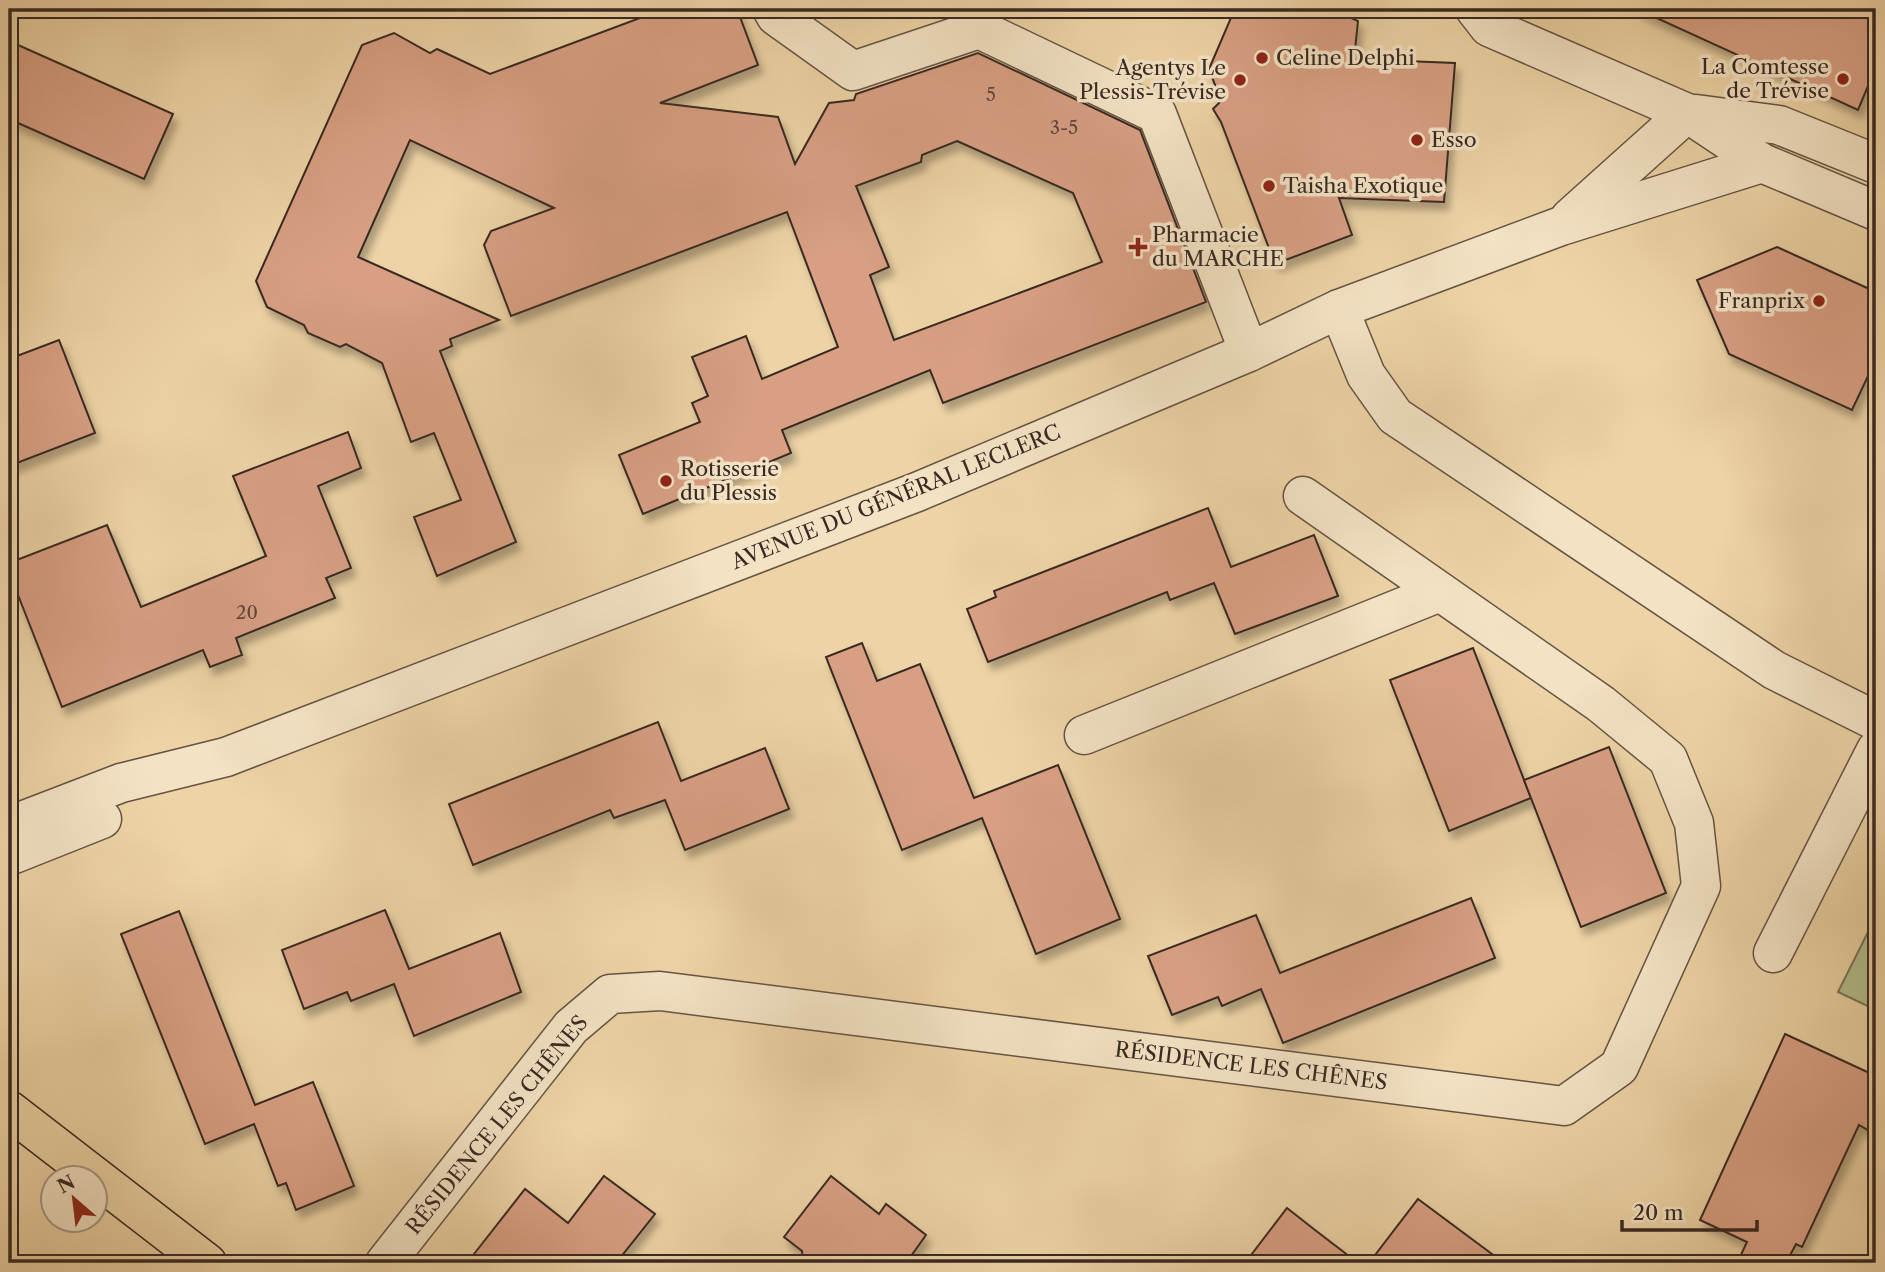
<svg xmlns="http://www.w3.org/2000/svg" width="1885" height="1272" font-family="'Libre Caslon Text',serif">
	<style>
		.green { fill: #b2be8b; stroke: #757457; stroke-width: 2 }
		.building { fill: #d89f83; stroke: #382923; stroke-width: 2; fill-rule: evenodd; filter: url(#shadow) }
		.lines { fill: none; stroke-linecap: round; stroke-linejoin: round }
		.minor-casing { stroke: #655444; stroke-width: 41 }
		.major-casing { stroke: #382923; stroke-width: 41 }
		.minor { stroke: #f3e2c4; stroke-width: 38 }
		.major { stroke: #edd3a5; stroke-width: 38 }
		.poi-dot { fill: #8f2418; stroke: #f3e2c4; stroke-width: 2.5 }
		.labels { text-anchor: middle; stroke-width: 7; stroke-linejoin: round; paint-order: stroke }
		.number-label { font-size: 18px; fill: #60463b }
		.poi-label { font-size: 21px; fill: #382923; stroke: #f3e2c4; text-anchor: start }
		.street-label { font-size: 21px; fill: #382923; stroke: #f3e2c4 }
	</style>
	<defs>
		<filter id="shadow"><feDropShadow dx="4.5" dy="8" stdDeviation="3.5" flood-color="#0004"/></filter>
	</defs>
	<rect width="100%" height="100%" fill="#edd3a5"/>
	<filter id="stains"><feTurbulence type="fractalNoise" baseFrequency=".00286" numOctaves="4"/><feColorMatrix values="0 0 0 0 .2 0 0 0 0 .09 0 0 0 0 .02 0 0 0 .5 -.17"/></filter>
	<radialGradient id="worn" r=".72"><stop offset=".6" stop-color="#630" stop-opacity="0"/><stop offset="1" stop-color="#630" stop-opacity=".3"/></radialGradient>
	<path class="green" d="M 1876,916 L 1876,1010 L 1838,992 Z"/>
	<g class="building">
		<path d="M 664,9 L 737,9 L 758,65 L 660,103 L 778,117 L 795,164 L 829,103 L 854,100 L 856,94 L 978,53 L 1140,130 L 1206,302 L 943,403 L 930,370 L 782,430 L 791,453 L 643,514 L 619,455 L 700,422 L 692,403 L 708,396 L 692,357 L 746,336 L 762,379 L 838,347 L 787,212 L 511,316 L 484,245 L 491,231 L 554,208 L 410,140 L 358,257 L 499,320 L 450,339 L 452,346 L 440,351 L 516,542 L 437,576 L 414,517 L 461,500 L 434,433 L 411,442 L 382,363 L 346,344 L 340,347 L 308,333 L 304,325 L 267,307 L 256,281 L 362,45 L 394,33 L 430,53 L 437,49 L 490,74 ZM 957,141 L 1073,193 L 1102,262 L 894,340 L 870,275 L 889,267 L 856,186 L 921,162 L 922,155 Z"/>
		<path d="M 1246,9 L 1331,9 L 1358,21 L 1354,59 L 1455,63 L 1444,202 L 1339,198 L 1352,235 L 1275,264 L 1221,122 L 1213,109 L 1221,101 L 1209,69 L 1233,13 Z"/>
		<path d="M 1637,9 L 1876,9 L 1876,67 L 1858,110 Z"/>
		<path d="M 9,41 L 173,114 L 144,179 L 9,119 Z"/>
		<path d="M 1777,247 L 1876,292 L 1876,359 L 1852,410 L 1729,354 L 1697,280 Z"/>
		<path d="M 59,340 L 95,433 L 9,466 L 9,359 Z"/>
		<path d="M 348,432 L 361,468 L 318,486 L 351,568 L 326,578 L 335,598 L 236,638 L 242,655 L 210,667 L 203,650 L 62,707 L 9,572 L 9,563 L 107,525 L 141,607 L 266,556 L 233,476 Z"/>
		<path d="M 1208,508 L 1231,567 L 1314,535 L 1338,596 L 1235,634 L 1214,583 L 1170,600 L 1167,592 L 988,662 L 967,609 L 996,597 L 994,591 Z"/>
		<path d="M 862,643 L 877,681 L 920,664 L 974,798 L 1058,765 L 1120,919 L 1036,954 L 982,818 L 902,850 L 826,657 Z"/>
		<path d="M 1473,648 L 1531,798 L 1449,831 L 1390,680 Z"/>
		<path d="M 658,722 L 681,781 L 765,748 L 789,809 L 685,850 L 665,800 L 614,818 L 610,810 L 473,865 L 449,804 Z"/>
		<path d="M 1609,747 L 1666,893 L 1581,927 L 1524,780 Z"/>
		<path d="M 1471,898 L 1495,958 L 1283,1043 L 1261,989 L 1222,1006 L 1218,997 L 1172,1015 L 1148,956 L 1256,915 L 1280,973 Z"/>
		<path d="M 385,910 L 409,969 L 500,933 L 521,992 L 414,1036 L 394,984 L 351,1001 L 347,992 L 304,1009 L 282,950 Z"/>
		<path d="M 179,911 L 255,1105 L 313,1082 L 354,1186 L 296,1210 L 286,1183 L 278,1186 L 254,1124 L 205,1144 L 121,934 Z"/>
		<path d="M 1785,1034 L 1876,1076 L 1876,1135 L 1859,1125 L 1802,1247 L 1796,1244 L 1786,1263 L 1737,1263 L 1747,1242 L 1700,1220 Z"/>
		<path d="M 604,1176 L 655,1214 L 616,1263 L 467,1263 L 525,1189 L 568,1223 Z"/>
		<path d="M 831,1176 L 879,1214 L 886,1204 L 926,1235 L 906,1263 L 803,1263 L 802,1251 L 784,1237 Z"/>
		<path d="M 1418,1199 L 1504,1263 L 1369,1263 Z"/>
		<path d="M 1287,1208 L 1315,1230 L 1358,1263 L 1245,1263 Z"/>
	</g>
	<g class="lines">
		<defs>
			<g id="minor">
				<path d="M 772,9 L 776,16 L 853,71 L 979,29 L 1157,114 L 1249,352"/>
				<path d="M 1475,9 L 1489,27 L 1687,113 L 1762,163 L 1876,211"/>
				<path d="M 1696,114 L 1779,125 L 1876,164"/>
				<path d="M 1570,218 L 1687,113"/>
				<path d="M 1339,309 L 1366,375 L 1395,416 L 1774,670 L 1876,721"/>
				<path d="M 1084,735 L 1440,592"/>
				<path d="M 9,826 L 121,783 L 226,757 L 917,492 L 1249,352 L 1339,309 L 1561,226 L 1762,163"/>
				<path d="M 9,856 L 102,819"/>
				<path d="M 1773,953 L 1876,750"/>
				<path d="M 385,1263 L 571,1027 L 610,994 L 660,991 L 1564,1106 L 1619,1067 L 1701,886 L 1694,823 L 1668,759 L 1601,704 L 1303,496"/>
			</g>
			<path id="major" d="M 9,1110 L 207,1263"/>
		</defs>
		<use href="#minor" class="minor-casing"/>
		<use href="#major" class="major-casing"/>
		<use href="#minor" class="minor"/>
		<use href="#major" class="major"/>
	</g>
	<g class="poi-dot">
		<circle cx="1262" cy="58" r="7"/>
		<circle cx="1843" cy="79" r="7"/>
		<circle cx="1240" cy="80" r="7"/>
		<circle cx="1417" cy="140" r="7"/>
		<circle cx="1269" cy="186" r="7"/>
		<path d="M1134.5 236.5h7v7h7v7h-7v7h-7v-7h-7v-7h7z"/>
		<circle cx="1819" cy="301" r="7"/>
		<circle cx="666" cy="481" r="7"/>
	</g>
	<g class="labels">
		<g class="number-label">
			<text x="991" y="101">5</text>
			<text x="1064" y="134">3-5</text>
			<text x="247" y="619">20</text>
		</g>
		<g class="poi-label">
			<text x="1276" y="65">Celine Delphi</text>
			<text x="1829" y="74" text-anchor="end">La Comtesse<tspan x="1829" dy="24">de Trévise</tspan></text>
			<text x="1226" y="75" text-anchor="end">Agentys Le<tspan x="1226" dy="24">Plessis-Trévise</tspan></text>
			<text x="1431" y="147">Esso</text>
			<text x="1283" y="193">Taisha Exotique</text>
			<text x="1152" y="242">Pharmacie<tspan x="1152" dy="24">du MARCHE</tspan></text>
			<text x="1805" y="308" text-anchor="end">Franprix</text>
			<text x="680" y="476">Rotisserie<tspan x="680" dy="24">du Plessis</tspan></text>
		</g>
		<g class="street-label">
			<text transform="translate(896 497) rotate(-22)" y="7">AVENUE DU GÉNÉRAL LECLERC</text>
			<text transform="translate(1251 1066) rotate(7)" y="7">RÉSIDENCE LES CHÊNES</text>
			<text transform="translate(497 1125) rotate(-51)" y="7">RÉSIDENCE LES CHÊNES</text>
		</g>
	</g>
	<rect width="1885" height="1272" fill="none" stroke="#edd3a5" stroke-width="35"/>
	<rect x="10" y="10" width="1864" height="1251" fill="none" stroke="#382923" stroke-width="3.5"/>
	<rect x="18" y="18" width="1850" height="1237" fill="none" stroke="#382923" stroke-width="2"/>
	<g transform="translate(74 1199) rotate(332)"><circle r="33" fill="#f3e2c4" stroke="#a89884" stroke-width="2"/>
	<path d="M0-5L12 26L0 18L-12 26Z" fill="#8f2418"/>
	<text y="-10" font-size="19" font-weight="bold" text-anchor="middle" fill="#382923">N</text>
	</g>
	<path d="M1622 1220v10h135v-10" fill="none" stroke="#382923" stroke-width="3.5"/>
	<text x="1633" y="1220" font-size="21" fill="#382923" stroke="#f3e2c4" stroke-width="5" paint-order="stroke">20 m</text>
	<rect width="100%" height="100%" filter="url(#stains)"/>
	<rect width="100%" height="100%" fill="url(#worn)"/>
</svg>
